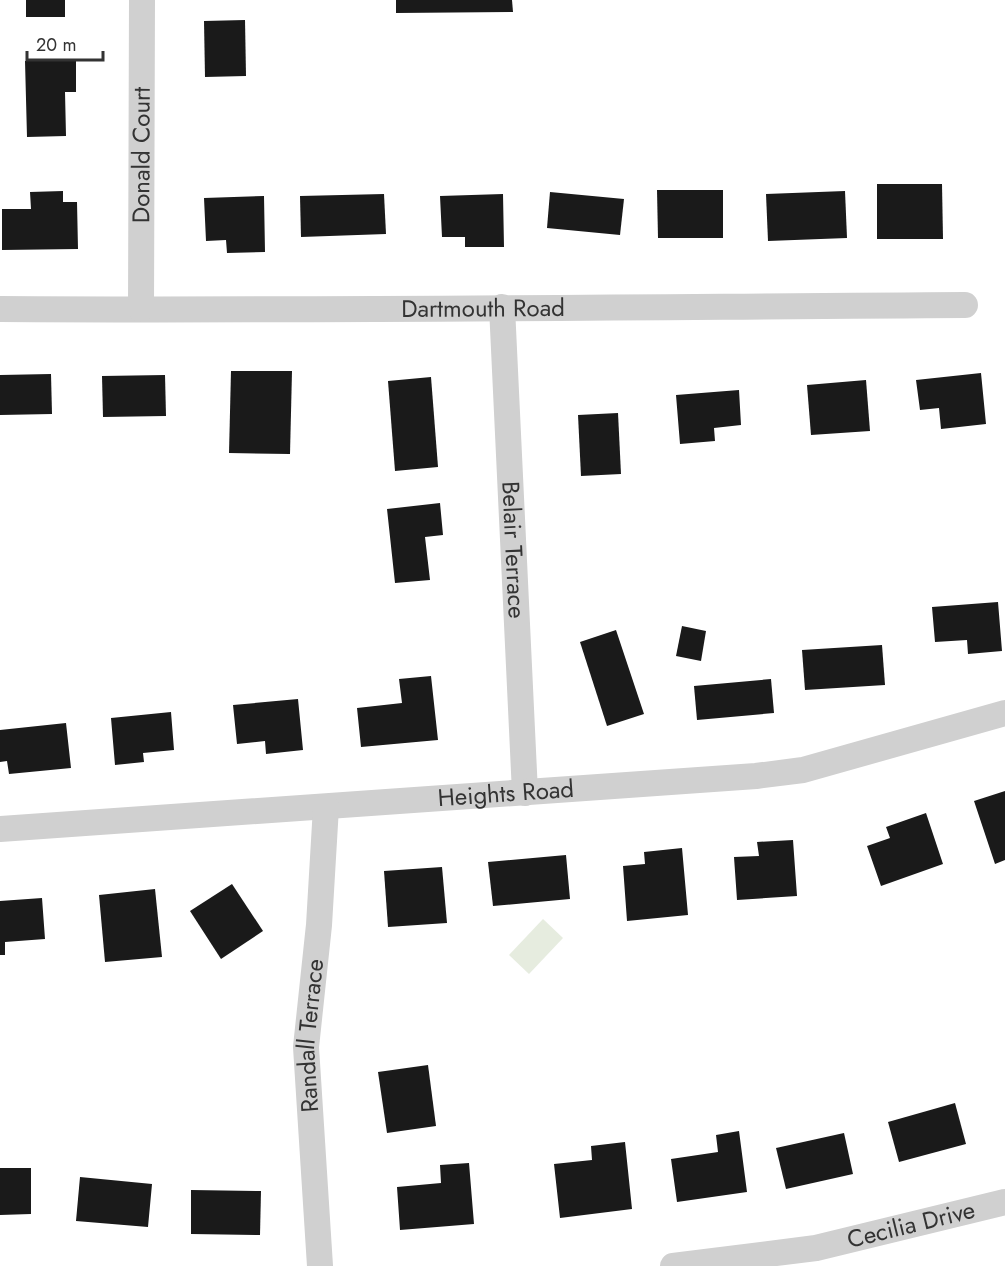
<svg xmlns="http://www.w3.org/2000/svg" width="1005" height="1266" font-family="Jost,sans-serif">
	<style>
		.green { fill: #e6ecdf }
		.building { fill: #1a1a1a }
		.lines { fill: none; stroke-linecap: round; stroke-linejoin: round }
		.minor { stroke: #d0d0d0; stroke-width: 26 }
		.labels { text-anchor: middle; stroke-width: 6; stroke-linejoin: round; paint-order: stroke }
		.street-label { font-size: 24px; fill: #333; stroke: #fff }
	</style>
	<rect width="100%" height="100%" fill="#fff"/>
	<path class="green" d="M 543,919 L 563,938 L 529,974 L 509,955 Z"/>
	<g class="building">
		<rect x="26" y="0" width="39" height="17"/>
		<path d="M 396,0 L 512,0 L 513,12 L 396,13 Z"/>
		<path d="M 245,20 L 246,76 L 205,77 L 204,21 Z"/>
		<path d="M 76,59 L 76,92 L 65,92 L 66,136 L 27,137 L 25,61 Z"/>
		<path d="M 877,184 L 942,184 L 943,239 L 877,239 Z"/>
		<path d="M 657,190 L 723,190 L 723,238 L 658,238 Z"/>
		<path d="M 63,191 L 63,202 L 77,202 L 78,249 L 2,250 L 2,209 L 31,209 L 30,192 Z"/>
		<path d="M 845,191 L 847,238 L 768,241 L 766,194 Z"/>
		<path d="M 550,192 L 624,199 L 620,235 L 547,228 Z"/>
		<path d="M 384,194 L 386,234 L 301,237 L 300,196 Z"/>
		<path d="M 503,194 L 504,247 L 465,247 L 465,237 L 442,237 L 440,196 Z"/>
		<path d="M 264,196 L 265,252 L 227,253 L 226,240 L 206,241 L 204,198 Z"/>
		<path d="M 231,371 L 292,371 L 290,454 L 229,453 Z"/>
		<path d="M 981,373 L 986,424 L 941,429 L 939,408 L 920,410 L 916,380 Z"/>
		<path d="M 51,374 L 52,414 L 0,415 L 0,375 Z"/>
		<path d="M 165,375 L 166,416 L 103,417 L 102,376 Z"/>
		<path d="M 431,377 L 438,467 L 395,471 L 388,381 Z"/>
		<path d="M 866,380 L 870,431 L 811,435 L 807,385 Z"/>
		<path d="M 739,390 L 741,425 L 714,428 L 715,441 L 680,444 L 676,395 Z"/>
		<path d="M 618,413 L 621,474 L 581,476 L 578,415 Z"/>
		<path d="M 440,503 L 443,535 L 425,537 L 430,580 L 395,583 L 387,509 Z"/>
		<path d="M 998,602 L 1002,651 L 968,654 L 967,640 L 935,642 L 932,607 Z"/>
		<path d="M 682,626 L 706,631 L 701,661 L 676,656 Z"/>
		<path d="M 616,630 L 644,714 L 607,726 L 580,642 Z"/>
		<path d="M 882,645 L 885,685 L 805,690 L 802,650 Z"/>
		<path d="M 431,676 L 438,740 L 361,747 L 357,708 L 402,703 L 399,679 Z"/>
		<path d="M 771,679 L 774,713 L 697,720 L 694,686 Z"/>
		<path d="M 298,699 L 303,750 L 266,754 L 265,741 L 237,744 L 233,705 Z"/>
		<path d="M 171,712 L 174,750 L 143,753 L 144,762 L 115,765 L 111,718 Z"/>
		<path d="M 66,723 L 71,768 L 9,774 L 7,761 L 0,762 L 0,730 Z"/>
		<path d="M 1005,791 L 1005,860 L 995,864 L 974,801 Z"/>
		<path d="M 926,813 L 943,864 L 881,886 L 867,846 L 890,838 L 886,827 Z"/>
		<path d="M 793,840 L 797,896 L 737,900 L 734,857 L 759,856 L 757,842 Z"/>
		<path d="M 682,848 L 688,915 L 627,921 L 623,866 L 645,864 L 644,852 Z"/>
		<path d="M 566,855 L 570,899 L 493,906 L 488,862 Z"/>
		<path d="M 442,867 L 447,923 L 388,927 L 384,871 Z"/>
		<path d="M 232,884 L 263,931 L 221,959 L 190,911 Z"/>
		<path d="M 155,889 L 162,957 L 105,962 L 99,895 Z"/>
		<path d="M 42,898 L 45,939 L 5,942 L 5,955 L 0,955 L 0,901 Z"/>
		<path d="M 428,1065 L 436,1126 L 387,1133 L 378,1072 Z"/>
		<path d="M 955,1103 L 966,1144 L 899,1162 L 888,1122 Z"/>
		<path d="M 739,1131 L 747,1192 L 677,1202 L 671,1159 L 718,1152 L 716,1135 Z"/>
		<path d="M 844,1133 L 853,1174 L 786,1189 L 776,1148 Z"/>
		<path d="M 625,1142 L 632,1209 L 560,1218 L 554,1164 L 592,1160 L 591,1146 Z"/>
		<path d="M 469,1163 L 474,1224 L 400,1230 L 397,1187 L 441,1183 L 440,1165 Z"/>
		<path d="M 0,1168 L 31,1168 L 31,1214 L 0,1215 Z"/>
		<path d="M 80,1177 L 152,1184 L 148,1227 L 76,1221 Z"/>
		<path d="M 191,1190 L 261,1191 L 260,1235 L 191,1234 Z"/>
	</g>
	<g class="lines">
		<g class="minor">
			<path id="s1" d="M 502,307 L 525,793"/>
			<path id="s2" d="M 0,309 C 322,311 643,307 965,305"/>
			<path id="s3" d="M 141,309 L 142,0"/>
			<path id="s4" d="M 0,829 L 756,776 L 803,770 L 1005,713"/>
			<path id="s5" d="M 320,1266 L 306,1047 L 319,925 L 326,807"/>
			<path id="s6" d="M 673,1266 L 816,1248 L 1005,1202"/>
		</g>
	</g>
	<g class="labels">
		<g class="street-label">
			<text dy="8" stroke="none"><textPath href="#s3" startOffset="154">Donald Court</textPath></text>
			<text dy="8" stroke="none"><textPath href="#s2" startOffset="483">Dartmouth Road</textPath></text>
			<text dy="8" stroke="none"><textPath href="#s1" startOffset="243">Belair Terrace</textPath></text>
			<text dy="8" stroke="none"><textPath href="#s4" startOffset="507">Heights Road</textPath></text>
			<text dy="8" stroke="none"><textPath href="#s5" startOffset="231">Randall Terrace</textPath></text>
			<text dy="8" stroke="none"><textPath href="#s6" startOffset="242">Cecilia Drive</textPath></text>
		</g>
	</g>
	<path d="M27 51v9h76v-9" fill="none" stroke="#333333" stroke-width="3"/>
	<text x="36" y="51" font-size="18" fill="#333333" stroke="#ffffff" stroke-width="4.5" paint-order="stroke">20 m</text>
</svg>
